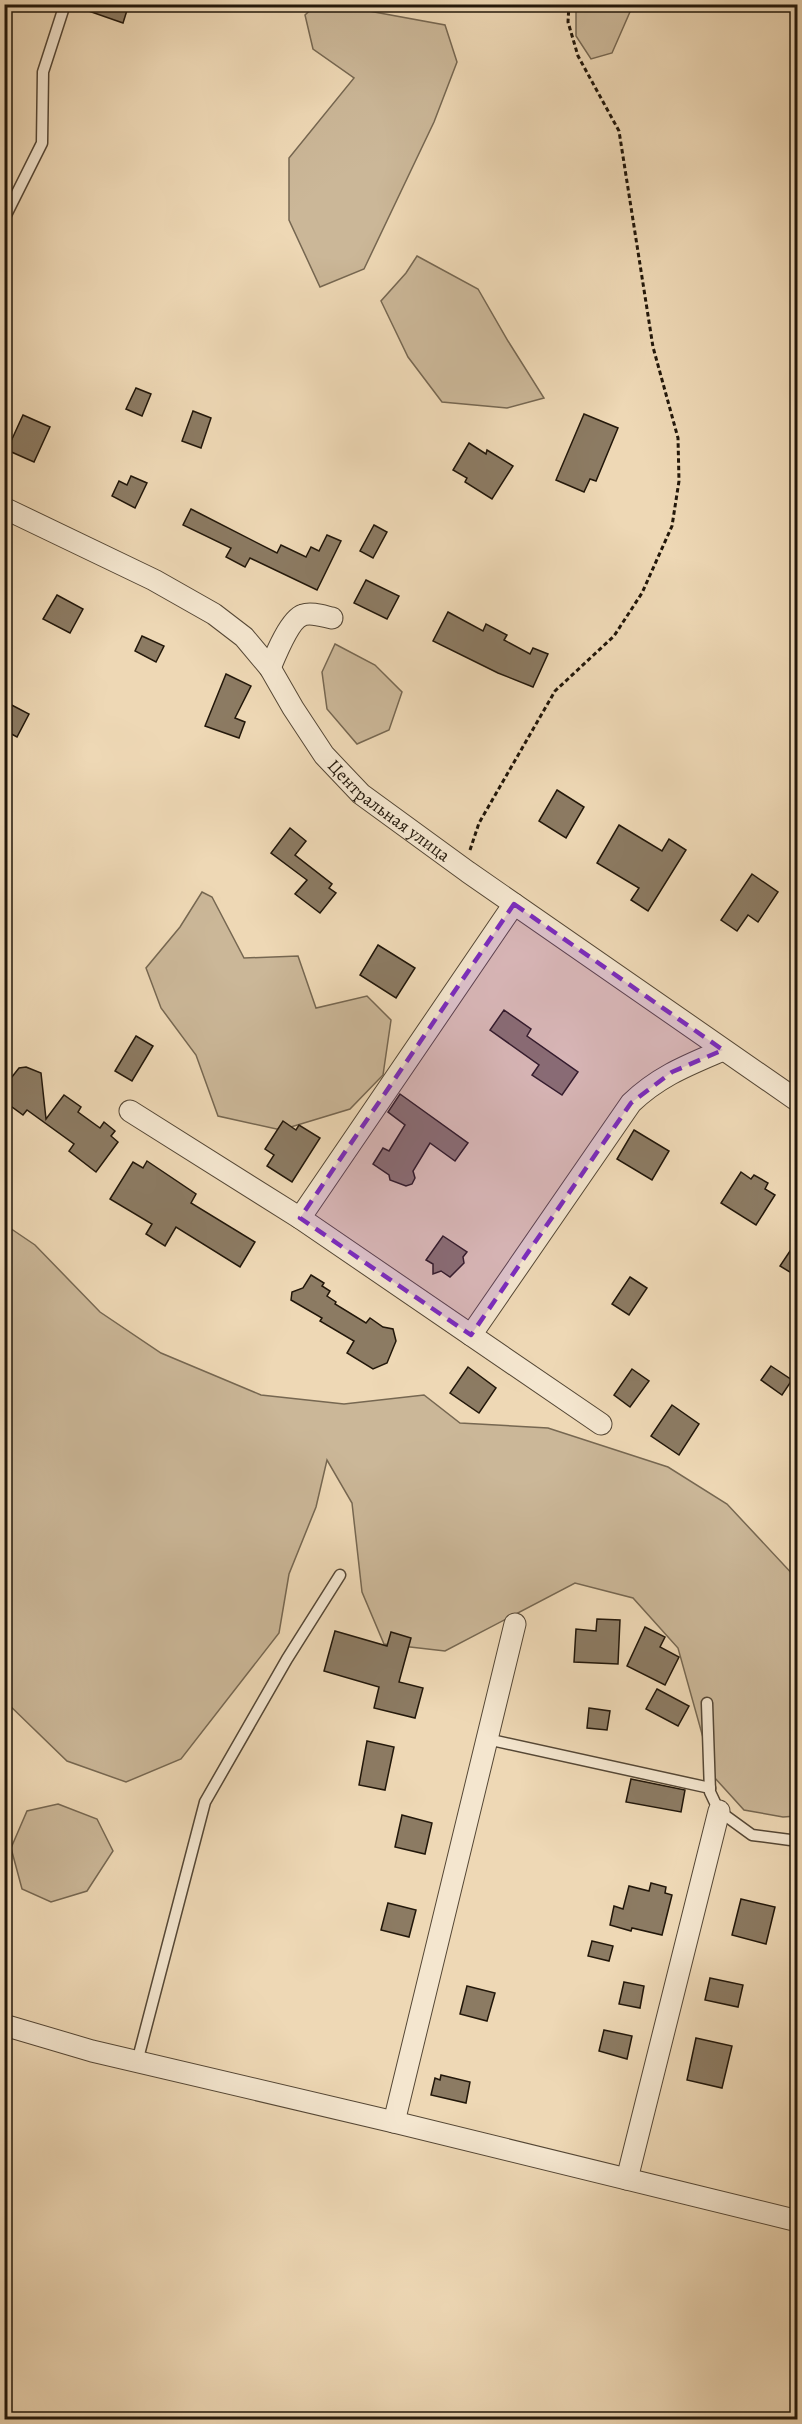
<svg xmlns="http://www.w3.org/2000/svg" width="802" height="2424" font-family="Alegreya,serif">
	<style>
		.green { fill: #cbb798; stroke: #766751; stroke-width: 1.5 }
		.building { fill: #8c7b63; stroke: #22170a; stroke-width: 1.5 }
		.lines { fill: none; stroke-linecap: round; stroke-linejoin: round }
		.service-casing { stroke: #554735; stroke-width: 13 }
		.minor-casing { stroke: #554735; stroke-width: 23 }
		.path { stroke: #22170a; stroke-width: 3; stroke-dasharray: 4.5 3; stroke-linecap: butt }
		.service { stroke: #f4e6cf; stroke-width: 10 }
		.minor { stroke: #f4e6cf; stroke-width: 21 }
		.marked { fill: #7b2cbf; fill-opacity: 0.2; stroke: #7b2cbf; stroke-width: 4.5; stroke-dasharray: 12 8; stroke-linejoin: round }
		.labels { text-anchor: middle; stroke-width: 5; stroke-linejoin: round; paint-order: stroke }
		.street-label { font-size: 18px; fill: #22170a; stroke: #f4e6cf }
	</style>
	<rect width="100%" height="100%" fill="#eed8b5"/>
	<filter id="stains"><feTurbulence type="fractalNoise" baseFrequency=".00333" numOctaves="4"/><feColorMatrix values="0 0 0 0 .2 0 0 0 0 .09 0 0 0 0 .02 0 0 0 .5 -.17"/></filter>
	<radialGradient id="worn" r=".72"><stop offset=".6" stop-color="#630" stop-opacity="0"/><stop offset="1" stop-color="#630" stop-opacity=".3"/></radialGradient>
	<g class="green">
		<path d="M 316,5 L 336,5 L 445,25 L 457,62 L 434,122 L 364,269 L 320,287 L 289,220 L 289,158 L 354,78 L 313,49 L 305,15 Z"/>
		<path d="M 576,5 L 633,5 L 612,53 L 591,59 L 576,36 Z"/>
		<path d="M 417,256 L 478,289 L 508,341 L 544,398 L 507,408 L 442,402 L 408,357 L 381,301 L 406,273 Z"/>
		<path d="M 335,644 L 375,665 L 402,692 L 389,730 L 357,744 L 327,709 L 322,672 Z"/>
		<path d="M 5,768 L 11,798 L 5,833 Z"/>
		<path d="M 202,892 L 212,897 L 244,958 L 298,956 L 316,1008 L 367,996 L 391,1020 L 383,1075 L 350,1109 L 281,1130 L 218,1116 L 196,1055 L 161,1008 L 146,968 L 180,927 Z"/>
		<path d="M 4,1224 L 35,1245 L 100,1312 L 161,1353 L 261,1395 L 344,1404 L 424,1395 L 460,1423 L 548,1428 L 668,1467 L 727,1504 L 797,1579 L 797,1816 L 783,1817 L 744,1810 L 714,1777 L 678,1648 L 633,1598 L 575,1583 L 445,1651 L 384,1644 L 362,1592 L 352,1503 L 327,1460 L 316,1507 L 289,1574 L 279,1633 L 181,1759 L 126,1782 L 67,1761 L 5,1701 Z"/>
		<path d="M 58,1804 L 97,1819 L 113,1851 L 87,1891 L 51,1902 L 22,1889 L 11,1848 L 27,1811 Z"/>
	</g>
	<g class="building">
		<path d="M 77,4 L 129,4 L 123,23 L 77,7 Z"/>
		<path d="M 136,388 L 151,394 L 142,416 L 126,409 Z"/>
		<path d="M 193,411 L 211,418 L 201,448 L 182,441 Z"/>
		<path d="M 584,414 L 618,428 L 596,481 L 590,479 L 584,492 L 556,480 Z"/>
		<path d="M 23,415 L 50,427 L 34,462 L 7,450 Z"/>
		<path d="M 469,443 L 486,454 L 487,450 L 513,466 L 492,499 L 465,482 L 467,478 L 453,470 Z"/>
		<path d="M 131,476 L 147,483 L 135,508 L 112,496 L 119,481 L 127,485 Z"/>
		<path d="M 191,509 L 277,553 L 281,545 L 306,557 L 311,547 L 319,551 L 327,535 L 341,541 L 317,590 L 250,558 L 245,567 L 226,557 L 231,548 L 183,525 Z"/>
		<path d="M 374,525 L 387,532 L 373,558 L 360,551 Z"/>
		<path d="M 366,580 L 399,596 L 387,619 L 354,603 Z"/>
		<path d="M 57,595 L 83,609 L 70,633 L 43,619 Z"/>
		<path d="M 448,612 L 483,631 L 486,624 L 507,635 L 504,640 L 530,654 L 533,648 L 548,654 L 533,687 L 498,673 L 433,641 Z"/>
		<path d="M 142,636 L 164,646 L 156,662 L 135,651 Z"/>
		<path d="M 226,674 L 251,686 L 235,718 L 245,722 L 239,738 L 205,726 Z"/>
		<path d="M 4,701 L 29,714 L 17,737 L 4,730 Z"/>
		<path d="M 557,790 L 584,807 L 566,838 L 539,821 Z"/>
		<path d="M 619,825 L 662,851 L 669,839 L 686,850 L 648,911 L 631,900 L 639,888 L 597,863 Z"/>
		<path d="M 290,828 L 306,841 L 295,855 L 332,884 L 329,888 L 336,893 L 320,913 L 295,894 L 307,880 L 271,853 Z"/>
		<path d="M 752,874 L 778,892 L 758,922 L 748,915 L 737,931 L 721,920 Z"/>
		<path d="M 378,945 L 415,968 L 396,998 L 360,975 Z"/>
		<path d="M 504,1010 L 531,1029 L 527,1036 L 578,1072 L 562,1095 L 532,1075 L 539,1065 L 490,1030 Z"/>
		<path d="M 136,1036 L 153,1046 L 132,1081 L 115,1071 Z"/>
		<path d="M 26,1067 L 41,1073 L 46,1119 L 64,1095 L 81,1107 L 78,1112 L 100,1128 L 104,1122 L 115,1131 L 111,1136 L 118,1142 L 96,1172 L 69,1151 L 74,1144 L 27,1110 L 23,1115 L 4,1101 L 4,1087 L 19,1068 Z"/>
		<path d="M 400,1094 L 468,1143 L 455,1161 L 430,1143 L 413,1171 L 415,1178 L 412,1184 L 406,1186 L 390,1180 L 389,1175 L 373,1164 L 383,1148 L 389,1151 L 405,1125 L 388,1112 Z"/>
		<path d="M 283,1121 L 296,1130 L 299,1125 L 320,1138 L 292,1182 L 267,1166 L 274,1155 L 265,1149 Z"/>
		<path d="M 634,1130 L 669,1151 L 652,1180 L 617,1159 Z"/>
		<path d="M 147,1161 L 196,1194 L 191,1203 L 255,1242 L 240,1267 L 176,1227 L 165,1246 L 146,1234 L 152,1224 L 110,1199 L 133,1162 L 143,1168 Z"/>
		<path d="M 741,1172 L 751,1179 L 754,1175 L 768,1183 L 765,1189 L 775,1195 L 756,1225 L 721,1203 Z"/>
		<path d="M 443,1236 L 467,1252 L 463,1257 L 464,1263 L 450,1277 L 441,1271 L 433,1274 L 433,1264 L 426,1260 Z"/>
		<path d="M 798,1239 L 798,1277 L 780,1266 Z"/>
		<path d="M 311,1275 L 324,1283 L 322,1286 L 330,1291 L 327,1296 L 336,1302 L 335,1304 L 366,1323 L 370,1318 L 383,1327 L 393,1329 L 396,1341 L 387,1363 L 373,1369 L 347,1353 L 354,1341 L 320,1321 L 322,1318 L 291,1300 L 292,1292 L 303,1288 Z"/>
		<path d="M 630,1277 L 647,1288 L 629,1315 L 612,1304 Z"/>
		<path d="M 771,1366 L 792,1380 L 782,1395 L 761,1380 Z"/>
		<path d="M 468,1367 L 496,1388 L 479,1413 L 450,1393 Z"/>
		<path d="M 632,1369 L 649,1381 L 630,1407 L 614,1395 Z"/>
		<path d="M 672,1405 L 699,1424 L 679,1455 L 651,1436 Z"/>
		<path d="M 597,1619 L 620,1620 L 618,1664 L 574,1662 L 576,1629 L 596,1631 Z"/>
		<path d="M 645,1627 L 665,1637 L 660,1647 L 679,1657 L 665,1685 L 627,1666 Z"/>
		<path d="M 335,1631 L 387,1646 L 391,1632 L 411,1638 L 399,1682 L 423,1688 L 415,1718 L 374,1708 L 379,1687 L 324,1671 Z"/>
		<path d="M 657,1689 L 689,1706 L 678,1726 L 646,1709 Z"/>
		<path d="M 589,1708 L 610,1711 L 607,1730 L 587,1728 Z"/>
		<path d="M 367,1741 L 394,1747 L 385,1790 L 359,1785 Z"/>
		<path d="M 631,1779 L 685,1790 L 681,1812 L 626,1802 Z"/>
		<path d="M 402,1815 L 432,1823 L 425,1854 L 395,1847 Z"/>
		<path d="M 651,1883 L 666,1887 L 665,1893 L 672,1895 L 662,1935 L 632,1928 L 631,1931 L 610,1925 L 614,1906 L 623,1909 L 629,1886 L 649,1891 Z"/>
		<path d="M 741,1899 L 775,1907 L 766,1944 L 732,1935 Z"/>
		<path d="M 388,1903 L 416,1910 L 409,1937 L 381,1930 Z"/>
		<path d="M 592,1941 L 613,1946 L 609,1961 L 588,1956 Z"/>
		<path d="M 710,1978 L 743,1985 L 738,2007 L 705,2000 Z"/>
		<path d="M 624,1982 L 644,1986 L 640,2008 L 619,2004 Z"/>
		<path d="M 467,1986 L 495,1993 L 487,2021 L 460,2014 Z"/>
		<path d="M 604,2030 L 632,2036 L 627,2059 L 599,2051 Z"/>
		<path d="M 696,2038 L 732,2046 L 722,2088 L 687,2080 Z"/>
		<path d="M 441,2075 L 470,2082 L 466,2103 L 431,2095 L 435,2078 L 440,2080 Z"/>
	</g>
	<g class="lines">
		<defs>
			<g id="service">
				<path d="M 4,219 L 42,143 L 43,72 L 65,4"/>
				<path d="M 707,1703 L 710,1792 L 719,1811 L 752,1835 L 798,1841"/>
				<path d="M 487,1739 L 710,1788"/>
				<path d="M 137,2062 L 205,1802 L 287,1659 L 340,1575"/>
			</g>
			<g id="minor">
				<path id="s1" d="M 4,508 L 154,580 L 214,614 L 244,637 L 270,668 L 293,708 L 324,755 L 361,794 L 468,872 L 798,1101"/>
				<path d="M 270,668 C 275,656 290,619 303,615 C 311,612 323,616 332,618"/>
				<path d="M 130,1111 L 300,1218 L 601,1424"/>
				<path d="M 300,1218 L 514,904"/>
				<path d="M 471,1335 L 631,1103 C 659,1076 688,1065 723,1050"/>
				<path d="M 4,2025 L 92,2051 L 394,2122 L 798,2221"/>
				<path d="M 394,2122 L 515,1624"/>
				<path d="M 627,2179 L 719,1811"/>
			</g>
		</defs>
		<use href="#service" class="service-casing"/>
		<use href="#minor" class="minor-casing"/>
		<g class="path">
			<path d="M 467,4 L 477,10"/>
			<path d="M 470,850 L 479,823 L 555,691 L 614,636 L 642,593 L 672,526 L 679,481 L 678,438 L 653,347 L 619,131 L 578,56 L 568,22 L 569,4"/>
		</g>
		<use href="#service" class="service"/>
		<use href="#minor" class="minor"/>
	</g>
	<path class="marked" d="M 514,904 L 723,1050 L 672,1072 L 631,1103 L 471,1335 L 300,1218 Z"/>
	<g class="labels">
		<g class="street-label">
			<text dy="6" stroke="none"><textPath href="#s1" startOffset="502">Центральная улица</textPath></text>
		</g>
	</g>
	<rect width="802" height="2424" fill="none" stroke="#eed8b5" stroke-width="24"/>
	<rect x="6" y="6" width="790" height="2412" fill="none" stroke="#22170a" stroke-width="3"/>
	<rect x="12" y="12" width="778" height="2400" fill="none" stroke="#22170a" stroke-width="1.5"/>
	<rect width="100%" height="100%" filter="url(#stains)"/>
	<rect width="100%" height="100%" fill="url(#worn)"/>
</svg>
